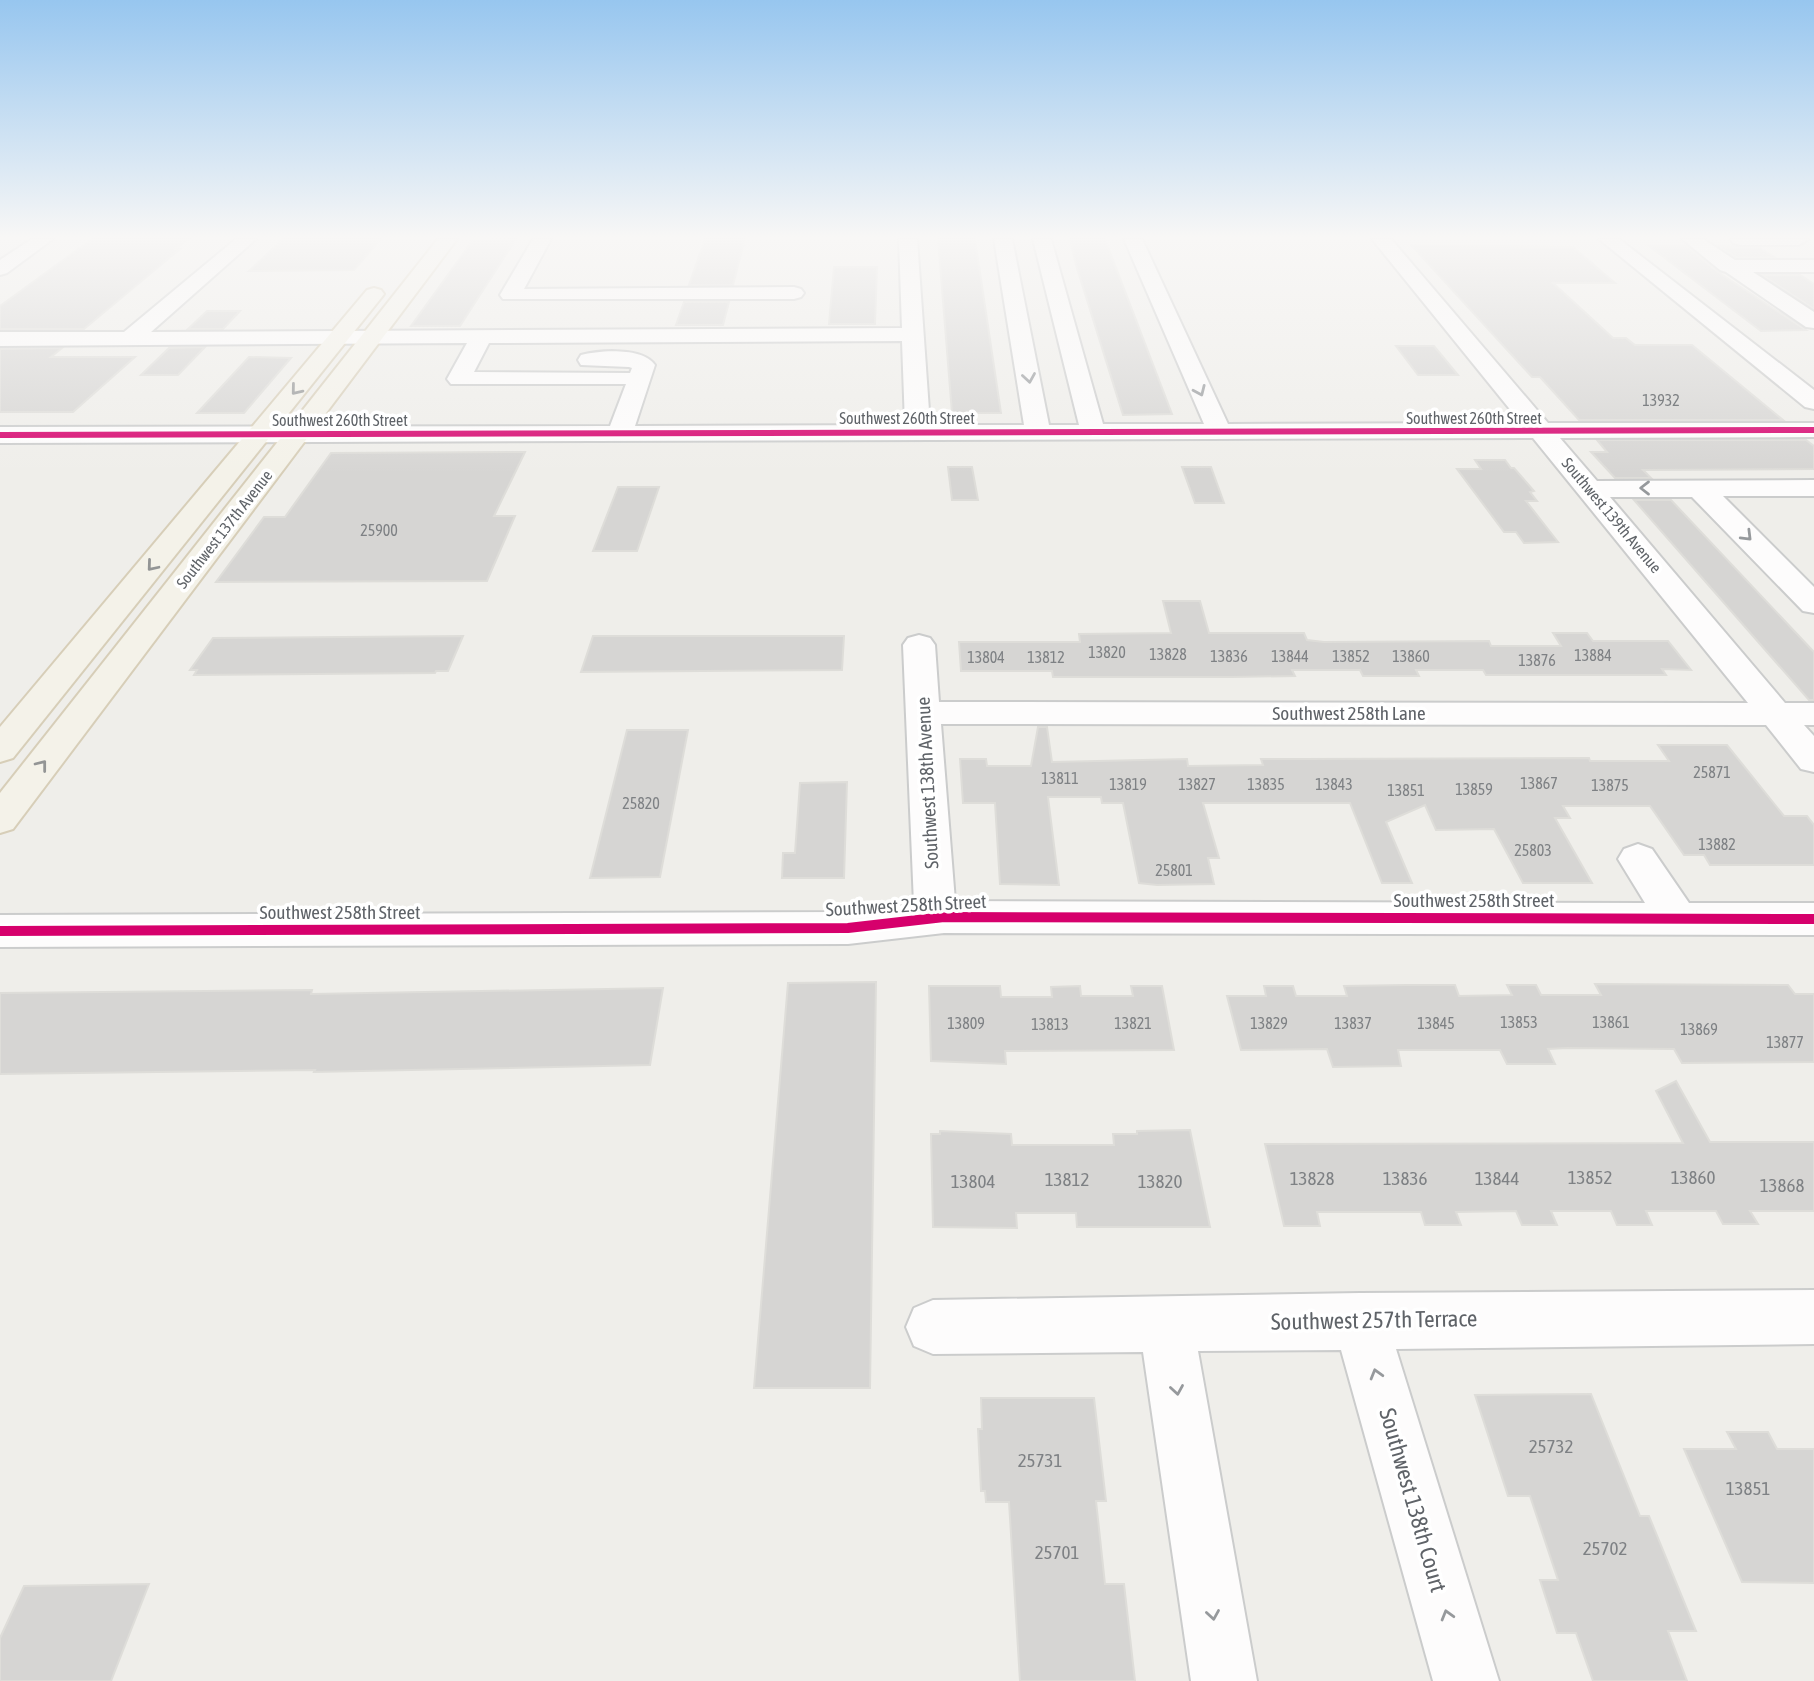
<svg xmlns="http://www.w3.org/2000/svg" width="1814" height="1681" font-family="'Asap Condensed',sans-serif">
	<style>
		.building { fill: #d6d5d3; stroke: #deddd9; stroke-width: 2 }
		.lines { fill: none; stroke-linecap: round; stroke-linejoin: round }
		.minor-casing { stroke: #cbcccc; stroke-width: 4 }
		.major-casing { stroke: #d7ceb8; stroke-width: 4 }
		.minor { fill: #fdfcfc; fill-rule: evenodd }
		.major { fill: #f4f2e9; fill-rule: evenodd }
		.cycleway-far1-casing { stroke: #fff; stroke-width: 10 }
		.cycleway-casing { stroke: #fff; stroke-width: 15 }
		.cycleway-far1 { stroke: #d6006c; stroke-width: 6 }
		.cycleway { stroke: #d6006c; stroke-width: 10 }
		.oneway { stroke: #96999c }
		.oneway2 { stroke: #939595 }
		.labels { text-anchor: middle; stroke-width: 7; stroke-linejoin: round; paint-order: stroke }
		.number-label { font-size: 16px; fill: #7e8184 }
		.far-street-label { font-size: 16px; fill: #5f6368; stroke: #fff }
		.street-label { font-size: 19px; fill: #5f6368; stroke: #fff }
		.near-number-label { font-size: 19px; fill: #7e8184 }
		.near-street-label { font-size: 23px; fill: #5f6368; stroke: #fff }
	</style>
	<rect width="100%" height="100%" fill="#efeeea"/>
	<g class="building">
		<path d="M 92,239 L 189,239 L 175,249 L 180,249 L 84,329 L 0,329 L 0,306 Z"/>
		<path d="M 283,239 L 381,239 L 354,270 L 249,271 Z"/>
		<path d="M 516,239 L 460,326 L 411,326 L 473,240 Z"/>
		<path d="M 705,239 L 745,239 L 733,285 L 689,285 Z"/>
		<path d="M 938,239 L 975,239 L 1001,413 L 952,413 Z"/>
		<path d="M 1070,239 L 1105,239 L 1172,414 L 1123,415 L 1076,265 Z"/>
		<path d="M 1411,245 L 1573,247 L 1615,283 L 1553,283 L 1613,338 L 1626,338 L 1635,345 L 1692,345 L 1783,420 L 1579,420 L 1540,377 L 1532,377 Z"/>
		<path d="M 1649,246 L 1686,246 L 1718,272 L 1806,330 L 1761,331 Z"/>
		<path d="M 1718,246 L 1760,248 L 1774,257 L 1736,257 Z"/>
		<path d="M 834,267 L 877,267 L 875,324 L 829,324 Z"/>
		<path d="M 1762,275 L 1800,275 L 1814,284 L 1814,309 Z"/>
		<path d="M 684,302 L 729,302 L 723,325 L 676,325 Z"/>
		<path d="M 207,311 L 240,311 L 223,329 L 188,329 Z"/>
		<path d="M 1396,346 L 1434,346 L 1458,375 L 1418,375 Z"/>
		<path d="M 205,347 L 178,375 L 141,375 L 169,348 Z"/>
		<path d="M 62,348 L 51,357 L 135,357 L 73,412 L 0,412 L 0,349 Z"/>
		<path d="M 249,357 L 291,358 L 244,413 L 197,413 Z"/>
		<path d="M 1597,440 L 1806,440 L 1814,446 L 1814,469 L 1643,470 L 1651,478 L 1615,478 L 1591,452 L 1607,452 Z"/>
		<path d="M 525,452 L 494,516 L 515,516 L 487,581 L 216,582 L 264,517 L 285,517 L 331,453 Z"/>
		<path d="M 1475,460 L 1505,460 L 1511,468 L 1514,468 L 1534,491 L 1530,492 L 1537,501 L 1526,501 L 1558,542 L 1524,543 L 1516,532 L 1504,532 L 1457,469 L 1481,469 Z"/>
		<path d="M 948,467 L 972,467 L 978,500 L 952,500 Z"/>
		<path d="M 1182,467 L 1211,467 L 1224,503 L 1195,503 Z"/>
		<path d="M 618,487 L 659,487 L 637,551 L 593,551 Z"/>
		<path d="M 1634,500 L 1671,500 L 1814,652 L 1814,700 L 1809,700 Z"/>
		<path d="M 1163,601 L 1200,601 L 1209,633 L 1304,633 L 1307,640 L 1324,642 L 1489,641 L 1491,646 L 1561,646 L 1553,633 L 1587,633 L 1593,641 L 1668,641 L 1691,670 L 1662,669 L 1666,675 L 1486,675 L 1483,670 L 1416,670 L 1419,676 L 1363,676 L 1360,670 L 1292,670 L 1295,676 L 1232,677 L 1053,677 L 1052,671 L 961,671 L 959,642 L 1080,642 L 1079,634 L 1171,633 Z"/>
		<path d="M 463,636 L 448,671 L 436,671 L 435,673 L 194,675 L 197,670 L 190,670 L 213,638 Z"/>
		<path d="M 593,636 L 844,636 L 842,670 L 581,672 Z"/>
		<path d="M 1038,727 L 1047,727 L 1052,762 L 1187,759 L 1188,766 L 1263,765 L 1261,759 L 1303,759 L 1589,758 L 1590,761 L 1669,761 L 1658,745 L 1727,745 L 1784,816 L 1807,816 L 1814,825 L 1814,865 L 1710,865 L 1704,855 L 1684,855 L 1650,806 L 1563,806 L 1570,818 L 1555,818 L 1592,883 L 1523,883 L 1494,829 L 1436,830 L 1425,805 L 1386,822 L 1412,883 L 1382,883 L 1350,803 L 1203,803 L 1219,858 L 1208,858 L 1214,884 L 1157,885 L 1139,883 L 1123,803 L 1102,803 L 1101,797 L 1048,797 L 1059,885 L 1000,884 L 995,803 L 963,803 L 960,759 L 986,759 L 987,766 L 1031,766 Z"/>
		<path d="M 627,730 L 688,730 L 660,877 L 590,878 Z"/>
		<path d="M 847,782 L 844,878 L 782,878 L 783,853 L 795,853 L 800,783 Z"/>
		<path d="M 876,982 L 870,1388 L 754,1388 L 788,983 Z"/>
		<path d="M 1595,984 L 1788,985 L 1795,994 L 1814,994 L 1814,1062 L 1682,1063 L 1674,1049 L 1567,1048 L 1548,1049 L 1555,1064 L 1507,1064 L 1500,1050 L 1398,1050 L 1401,1066 L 1333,1067 L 1327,1049 L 1241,1050 L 1227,996 L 1266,996 L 1264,986 L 1293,986 L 1296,996 L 1347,996 L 1344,986 L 1406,985 L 1455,985 L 1459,996 L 1512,995 L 1507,985 L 1536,985 L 1541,995 L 1601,995 Z"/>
		<path d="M 929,986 L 1000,986 L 1001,997 L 1052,997 L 1051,987 L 1080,986 L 1081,996 L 1133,996 L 1131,986 L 1162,986 L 1174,1050 L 1005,1051 L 1006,1064 L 931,1061 Z"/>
		<path d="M 663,988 L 650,1065 L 314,1072 L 315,1070 L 0,1074 L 0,993 L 312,990 L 311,994 Z"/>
		<path d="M 1676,1081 L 1710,1142 L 1814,1142 L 1814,1211 L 1750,1211 L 1758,1224 L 1723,1224 L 1716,1211 L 1646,1211 L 1652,1225 L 1617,1225 L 1611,1211 L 1551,1211 L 1557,1225 L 1522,1225 L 1516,1211 L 1456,1212 L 1461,1225 L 1425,1225 L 1421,1212 L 1317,1212 L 1320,1226 L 1284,1226 L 1265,1144 L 1683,1143 L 1656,1091 Z"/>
		<path d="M 1190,1130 L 1210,1227 L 1077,1227 L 1076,1213 L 1016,1213 L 1017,1228 L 933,1227 L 931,1134 L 940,1134 L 940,1131 L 1011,1134 L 1012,1145 L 1114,1145 L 1113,1134 L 1137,1134 L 1137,1131 Z"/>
		<path d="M 1591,1394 L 1640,1516 L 1649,1516 L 1696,1631 L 1668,1631 L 1687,1681 L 1593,1681 L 1576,1633 L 1557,1633 L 1540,1580 L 1558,1580 L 1530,1496 L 1508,1496 L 1475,1395 Z"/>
		<path d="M 981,1398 L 1094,1398 L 1106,1501 L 1096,1501 L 1105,1584 L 1124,1584 L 1135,1681 L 1020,1681 L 1009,1502 L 986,1502 L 985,1491 L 981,1491 L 978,1429 L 982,1429 Z"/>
		<path d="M 1727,1432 L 1768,1432 L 1777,1449 L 1814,1449 L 1814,1583 L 1742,1582 L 1684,1449 L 1736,1449 Z"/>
		<path d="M 149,1584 L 111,1681 L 0,1681 L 0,1638 L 24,1586 Z"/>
	</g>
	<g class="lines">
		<defs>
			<g id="minor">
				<path d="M 32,239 L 53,239 L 7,273 L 0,275 L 0,260 Z"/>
				<path d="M 236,239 L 256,239 L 151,332 L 902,328 L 899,239 L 917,239 L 930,425 L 1024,425 L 994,239 L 1012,239 L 1049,425 L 1079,425 L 1033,239 L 1051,239 L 1103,424 L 1204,424 L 1124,239 L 1142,239 L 1228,424 L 1521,423 L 1372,239 L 1391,239 L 1548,423 L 1814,423 L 1814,437 L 1560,438 L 1597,481 L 1814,480 L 1814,496 L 1723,496 L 1814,587 L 1814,613 L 1803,611 L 1692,497 L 1610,497 L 1785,703 L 1814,703 L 1814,725 L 1804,725 L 1814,736 L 1814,772 L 1801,769 L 1766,725 L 941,724 L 955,901 L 1645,903 L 1618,859 L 1624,849 L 1638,844 L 1652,849 L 1689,903 L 1814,903 L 1814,935 L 944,933 L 848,944 L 0,947 L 0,915 L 848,912 L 914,904 L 903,645 L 908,638 L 919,635 L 930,638 L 935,645 L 939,702 L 1748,703 L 1533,438 L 0,443 L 0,427 L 610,426 L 626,384 L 451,384 L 447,379 L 467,343 L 0,346 L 0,332 L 124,332 ZM 902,341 L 905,425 L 635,426 L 655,365 C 643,347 600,350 581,355 L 578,360 L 581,365 L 629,367 L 632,368 L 630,373 L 474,372 L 489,343 Z"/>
				<path d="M 533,239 L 551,239 L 524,289 L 794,287 L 801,289 L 804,293 L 801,297 L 794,299 L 503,299 L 500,295 Z"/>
				<path d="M 1599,239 L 1619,239 L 1814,390 L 1814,409 L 1805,407 Z"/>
				<path d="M 1682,239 L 1703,239 L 1735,260 L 1814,260 L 1814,272 L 1753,272 L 1814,312 L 1814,328 L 1806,327 L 1726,272 L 1720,270 Z"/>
				<path d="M 1731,239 L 1808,239 L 1799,245 L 1740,245 L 1733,243 Z"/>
				<path d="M 1814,1290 L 1814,1344 L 1396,1349 L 1499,1681 L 1433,1681 L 1341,1350 L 1198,1351 L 1257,1681 L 1191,1681 L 1143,1352 L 933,1354 L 914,1346 L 906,1327 L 914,1308 L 933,1300 L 1360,1293 Z"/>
			</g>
			<g id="major">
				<path d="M 438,239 L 457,239 L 13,829 L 0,833 L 0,793 Z"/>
				<path d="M 374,288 L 381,290 L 384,294 L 381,298 L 13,758 L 0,762 L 0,727 L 367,290 Z"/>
			</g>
		</defs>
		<use href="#minor" class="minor-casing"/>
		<use href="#major" class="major-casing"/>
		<use href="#minor" class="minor"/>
		<use href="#major" class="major"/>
		<defs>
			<path id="cycleway-far1" d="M 0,435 L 1814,430"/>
			<path id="cycleway" d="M 0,931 L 848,928 L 944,917 L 1814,919"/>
		</defs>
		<use href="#cycleway-far1" class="cycleway-far1-casing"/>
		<use href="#cycleway" class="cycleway-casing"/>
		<use href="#cycleway-far1" class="cycleway-far1"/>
		<use href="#cycleway" class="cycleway"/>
	</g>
	<defs><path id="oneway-chevron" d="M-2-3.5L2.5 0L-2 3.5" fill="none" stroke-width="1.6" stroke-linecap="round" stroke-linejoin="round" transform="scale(1.75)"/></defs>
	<g class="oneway">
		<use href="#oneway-chevron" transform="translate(1029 378) rotate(81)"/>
		<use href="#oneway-chevron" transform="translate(1200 391) rotate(66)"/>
		<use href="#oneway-chevron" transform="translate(1645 488) rotate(180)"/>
		<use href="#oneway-chevron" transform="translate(1747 536) rotate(45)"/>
		<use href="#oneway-chevron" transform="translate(1376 1374) rotate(-106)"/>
		<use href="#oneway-chevron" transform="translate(1177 1390) rotate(81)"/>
		<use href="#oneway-chevron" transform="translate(1213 1615) rotate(81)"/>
		<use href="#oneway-chevron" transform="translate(1447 1615) rotate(-106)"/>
	</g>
	<g class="oneway2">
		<use href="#oneway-chevron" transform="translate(296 390) rotate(129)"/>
		<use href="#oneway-chevron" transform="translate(152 566) rotate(130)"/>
		<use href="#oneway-chevron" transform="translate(42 765) rotate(-52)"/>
	</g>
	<linearGradient id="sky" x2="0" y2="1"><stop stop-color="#97c6ef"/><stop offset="0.5" stop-color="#f8f7f6"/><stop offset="1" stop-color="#f8f7f6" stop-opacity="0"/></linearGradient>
	<rect width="1814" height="474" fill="url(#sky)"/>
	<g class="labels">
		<g class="number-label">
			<text x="1661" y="406">13932</text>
			<text x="379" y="536">25900</text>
			<text x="1107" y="658">13820</text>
			<text x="1168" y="660">13828</text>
			<text x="1593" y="661">13884</text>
			<text x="1229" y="662">13836</text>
			<text x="1290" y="662">13844</text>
			<text x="1351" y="662">13852</text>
			<text x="1411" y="662">13860</text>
			<text x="986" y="663">13804</text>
			<text x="1046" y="663">13812</text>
			<text x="1537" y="666">13876</text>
			<text x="1712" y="778">25871</text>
			<text x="1060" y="784">13811</text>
			<text x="1539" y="789">13867</text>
			<text x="1128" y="790">13819</text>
			<text x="1197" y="790">13827</text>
			<text x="1266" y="790">13835</text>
			<text x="1334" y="790">13843</text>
			<text x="1610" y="791">13875</text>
			<text x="1474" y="795">13859</text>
			<text x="1406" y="796">13851</text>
			<text x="641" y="809">25820</text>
			<text x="1717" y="850">13882</text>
			<text x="1533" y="856">25803</text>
			<text x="1174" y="876">25801</text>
			<text x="1519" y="1028">13853</text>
			<text x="1611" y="1028">13861</text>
			<text x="966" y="1029">13809</text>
			<text x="1133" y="1029">13821</text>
			<text x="1269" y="1029">13829</text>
			<text x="1353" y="1029">13837</text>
			<text x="1436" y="1029">13845</text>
			<text x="1050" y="1030">13813</text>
			<text x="1699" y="1035">13869</text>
			<text x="1785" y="1048">13877</text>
		</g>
		<g class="far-street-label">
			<text x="907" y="424">Southwest 260th Street</text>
			<text x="1474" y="424">Southwest 260th Street</text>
			<text x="340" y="426">Southwest 260th Street</text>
			<text transform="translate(1612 515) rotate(50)" y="6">Southwest 139th Avenue</text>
			<text transform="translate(224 529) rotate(-52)" y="6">Southwest 137th Avenue</text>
		</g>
		<g class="street-label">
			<text x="1349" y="720">Southwest 258th Lane</text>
			<text transform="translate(927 783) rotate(-93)" y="7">Southwest 138th Avenue</text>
			<text x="1474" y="907">Southwest 258th Street</text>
			<text transform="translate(906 905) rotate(-3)" y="7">Southwest 258th Street</text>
			<text x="340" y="919">Southwest 258th Street</text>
		</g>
		<g class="near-number-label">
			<text x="1590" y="1184">13852</text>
			<text x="1693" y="1184">13860</text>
			<text x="1312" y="1185">13828</text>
			<text x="1405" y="1185">13836</text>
			<text x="1497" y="1185">13844</text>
			<text x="1067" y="1186">13812</text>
			<text x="973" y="1188">13804</text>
			<text x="1160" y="1188">13820</text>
			<text x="1782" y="1192">13868</text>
			<text x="1551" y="1453">25732</text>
			<text x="1040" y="1467">25731</text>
			<text x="1748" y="1495">13851</text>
			<text x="1605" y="1555">25702</text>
			<text x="1057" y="1559">25701</text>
		</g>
		<g class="near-street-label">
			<text transform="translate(1374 1320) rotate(-1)" y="8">Southwest 257th Terrace</text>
			<text transform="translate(1413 1500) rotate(74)" y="8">Southwest 138th Court</text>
		</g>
	</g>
</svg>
